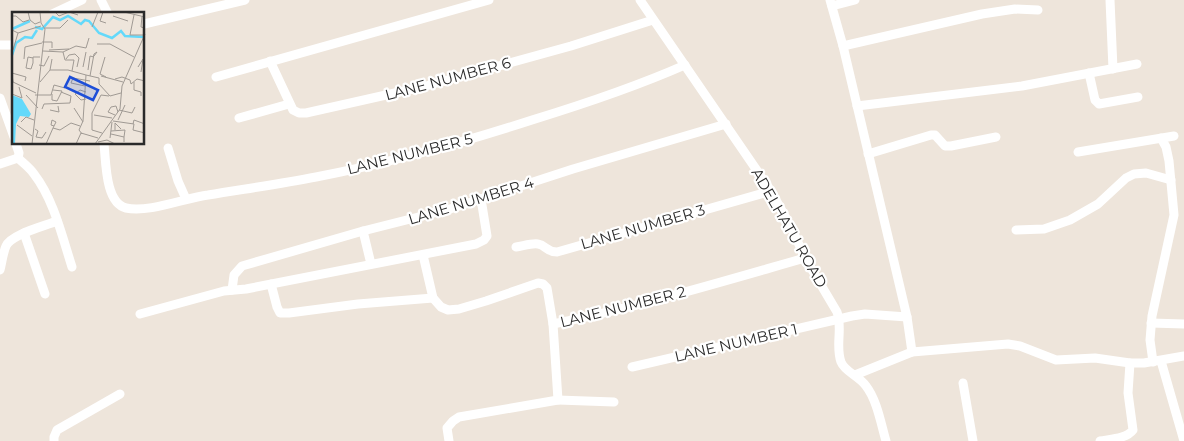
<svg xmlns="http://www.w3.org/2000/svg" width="1184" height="441" font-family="Montserrat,sans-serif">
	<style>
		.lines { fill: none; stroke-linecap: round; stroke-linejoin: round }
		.minor { stroke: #fff; stroke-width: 9 }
		.labels { text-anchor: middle; stroke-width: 4.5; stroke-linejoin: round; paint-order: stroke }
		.street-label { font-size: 15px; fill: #2a2a2a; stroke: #fff }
		.inset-river { fill: none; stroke: #64d9fa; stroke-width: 2.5 }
		.inset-road { fill: none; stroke: #a09a94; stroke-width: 1 }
		.view { fill: #1d4ed8; fill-opacity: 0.15; stroke: #1d4ed8; stroke-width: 2.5 }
		.inset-edge { fill: none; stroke: #2a2a2a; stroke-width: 2.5 }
	</style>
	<rect width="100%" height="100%" fill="#eee5db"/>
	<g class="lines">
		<g class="minor">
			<path d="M 101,0 L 108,14"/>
			<path d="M 640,0 L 771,191 L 792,229 L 805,258 L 837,312 C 843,328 835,346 841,362 C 845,372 859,376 866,386 C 877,400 881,424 886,441"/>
			<path d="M 830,0 L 843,46 L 907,317 L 912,352"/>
			<path d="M 1110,0 L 1113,69"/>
			<path d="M 832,6 L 855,0"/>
			<path d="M 52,14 L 82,0"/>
			<path d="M 144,24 L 245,0"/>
			<path d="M 0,45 L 14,45"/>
			<path d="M 843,46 L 982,14 L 1015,9 L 1038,10"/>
			<path d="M 270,61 L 293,110 L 299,113 L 306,113 L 426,86 L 571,46 L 653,20"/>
			<path d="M 1089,73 L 1095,100 L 1099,104 L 1138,97"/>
			<path d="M 216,77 L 489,0"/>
			<path d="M 0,98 L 14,137"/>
			<path d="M 857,106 L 1022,86 L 1137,64"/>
			<path d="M 239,118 L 289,104"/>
			<path d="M 104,144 C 106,161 105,203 126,208 C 149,213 185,198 208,195 C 244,189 280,184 316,177 C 389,163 461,143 532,120 C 584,104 635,87 685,65"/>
			<path d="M 168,148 L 178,181 L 186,199"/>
			<path d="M 1078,152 L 1174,136"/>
			<path d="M 868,154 L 931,135 L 935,135 L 945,146 L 951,146 L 996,137"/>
			<path d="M 18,158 C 23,163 30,168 34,174 C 54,200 62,236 72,267"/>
			<path d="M 0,164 L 18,158 L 19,153 L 16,144"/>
			<path d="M 1016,230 L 1044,229 L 1070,220 L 1098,204 L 1126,178 L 1134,174 L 1146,173 L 1171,180"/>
			<path d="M 363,231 L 371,264"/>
			<path d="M 24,233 L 45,294"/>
			<path d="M 516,247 C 523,246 532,243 538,244 C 546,245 546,252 557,252 L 771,191"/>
			<path d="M 0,270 C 2,262 3,253 6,246 C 11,234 45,226 57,221"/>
			<path d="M 271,284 L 277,307 L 280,313 L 289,313 L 358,304 L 433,298 L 423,255"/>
			<path d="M 232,290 L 234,275 L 242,266 L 363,231 L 450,209 L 573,169 L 726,124"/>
			<path d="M 433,298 L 441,307 L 448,310 L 459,309 L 486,301 L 538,283 L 543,284 L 547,288 L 553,324"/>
			<path d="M 140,314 L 224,291 L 246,289 L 476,244 L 484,240 L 487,236 L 481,199"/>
			<path d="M 1151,323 L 1184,324"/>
			<path d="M 1161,361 L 1184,441"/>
			<path d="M 1153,362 L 1150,340 L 1152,316 L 1174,215 L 1169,161 L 1166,147 L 1161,138"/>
			<path d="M 632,367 L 852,316 L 865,314 L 907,317"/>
			<path d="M 855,375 L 912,352 L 1008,344 L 1020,346 L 1056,360 L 1095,358 L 1130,363 L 1144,363 L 1184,356"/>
			<path d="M 963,383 L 973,441"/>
			<path d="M 558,400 L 614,402"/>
			<path d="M 54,441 L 54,437 L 57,430 L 120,394"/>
			<path d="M 449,441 L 447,428 L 453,421 L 459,417 L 558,400 L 553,324 C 638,307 721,282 805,258"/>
			<path d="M 1100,441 C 1110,439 1126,439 1133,430 L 1128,393 L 1130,363"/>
		</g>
	</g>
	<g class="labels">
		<g class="street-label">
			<text transform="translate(448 79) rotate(-15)" y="5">LANE NUMBER 6</text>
			<text transform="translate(410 154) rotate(-14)" y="5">LANE NUMBER 5</text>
			<text transform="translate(471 201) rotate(-17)" y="5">LANE NUMBER 4</text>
			<text transform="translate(643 227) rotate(-16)" y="5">LANE NUMBER 3</text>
			<text transform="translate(789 228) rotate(60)" y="5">ADELHATU ROAD</text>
			<text transform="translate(623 307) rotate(-14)" y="5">LANE NUMBER 2</text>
			<text transform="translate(736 343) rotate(-13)" y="5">LANE NUMBER 1</text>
		</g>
	</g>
	<g transform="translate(12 12)">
		<rect width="132" height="132" fill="#eee5db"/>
		<path d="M 0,83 L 10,87 L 19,102 L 17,105 L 8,104 L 4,112 L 3,132 L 0,132 Z" fill="#64d9fa"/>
		<path class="inset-river" d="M 23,15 L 30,17 L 41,5 L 48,8 L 56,4 L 69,12 L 73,8 L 77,9 L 87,21 L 100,26 L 109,19 L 113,24 L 132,25M 0,17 L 18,9M 0,43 L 4,31 L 13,25 L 20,26 L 25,18"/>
		<path class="inset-road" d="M 16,0 L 18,8 L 23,12 L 28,10M 43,0 L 47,4 L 57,0 L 66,3M 91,0 L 88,9 L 94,11M 112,0 L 133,5M 122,3 L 118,23 L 132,23M 0,4 L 4,4 L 11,10 L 17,8M 101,4 L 116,9M 130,4 L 129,15 L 133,16M 80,15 L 86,0M 33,16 L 48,16 L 56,8M 0,18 L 6,21 L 29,14M 30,30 L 40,30 L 40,36M 85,32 L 98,32 L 122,45M 1,38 L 6,21M 37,38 L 57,37M 31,39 L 51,40 L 53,48 L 62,48 L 60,59M 51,40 L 64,34 L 74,36 L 77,26M 93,45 L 88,62 L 94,65M 21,46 L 16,45 L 14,56 L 19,57 L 21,51 L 21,45 L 28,45M 12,47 L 13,35 L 30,31M 54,47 L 57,43 L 63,42 L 67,46 L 65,55M 27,53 L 32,54 L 37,44M 71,55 L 74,40M 126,55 L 131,47 L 129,60M 38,58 L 56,58 L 74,63M 76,58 L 78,44 L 82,45M 0,61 L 14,65 L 13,69M 0,62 L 1,70 L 24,81M 78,64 L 82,42 L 85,40 L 82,44M 89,64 L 111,70M 61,66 L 59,71 L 73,74M 61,66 L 78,69M 103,67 L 110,65 L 118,68 L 119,72 L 125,67 L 133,69M 28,70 L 38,58 L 40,47M 122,70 L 122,78 L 129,80 L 129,84M 0,82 L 10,86 L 7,75M 40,82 L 40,88 L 45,89 L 50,79 L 41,78M 14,83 L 26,96M 23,83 L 39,83 L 42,73 L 53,76M 74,87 L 69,88 L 63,82 L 68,78 L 74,80M 62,96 L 71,110M 30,97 L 32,92 L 58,91 L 59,84 L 49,80M 38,98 L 47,100 L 46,94M 107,98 L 120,101 L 123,95M 82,103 L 100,106M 103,103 L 96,100 L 99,95 L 104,94 L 106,100M 106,108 L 113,93M 101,109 L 122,112 L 121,118 L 133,121M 9,110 L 14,105 L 22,108M 121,112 L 122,108 L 133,112M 5,113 L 20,124M 41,116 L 44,110 L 40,108 L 39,113 L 42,114M 23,117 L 26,119 L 24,125 L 30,126 L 34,120M 103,118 L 103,111 L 109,117M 99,119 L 113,118 L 112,125M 90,121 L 80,118 L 80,101 L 89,83 L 97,84M 70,122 L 67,118 L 71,109 L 74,63 L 87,66 L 87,72 L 98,84 L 109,81M 99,122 L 112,125 L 112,130M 98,126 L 100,110M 86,130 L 95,128 L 103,132M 20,132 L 33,17 L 29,11 L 28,0M 34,132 L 41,116 L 48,118 L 59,111 L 68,114M 64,132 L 69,121 L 86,126M 83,132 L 108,97 L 110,74 L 133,22"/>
		<path class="view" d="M 58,65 L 86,78 L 81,88 L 53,75 Z"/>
		<rect width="132" height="132" class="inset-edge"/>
	</g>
</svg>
